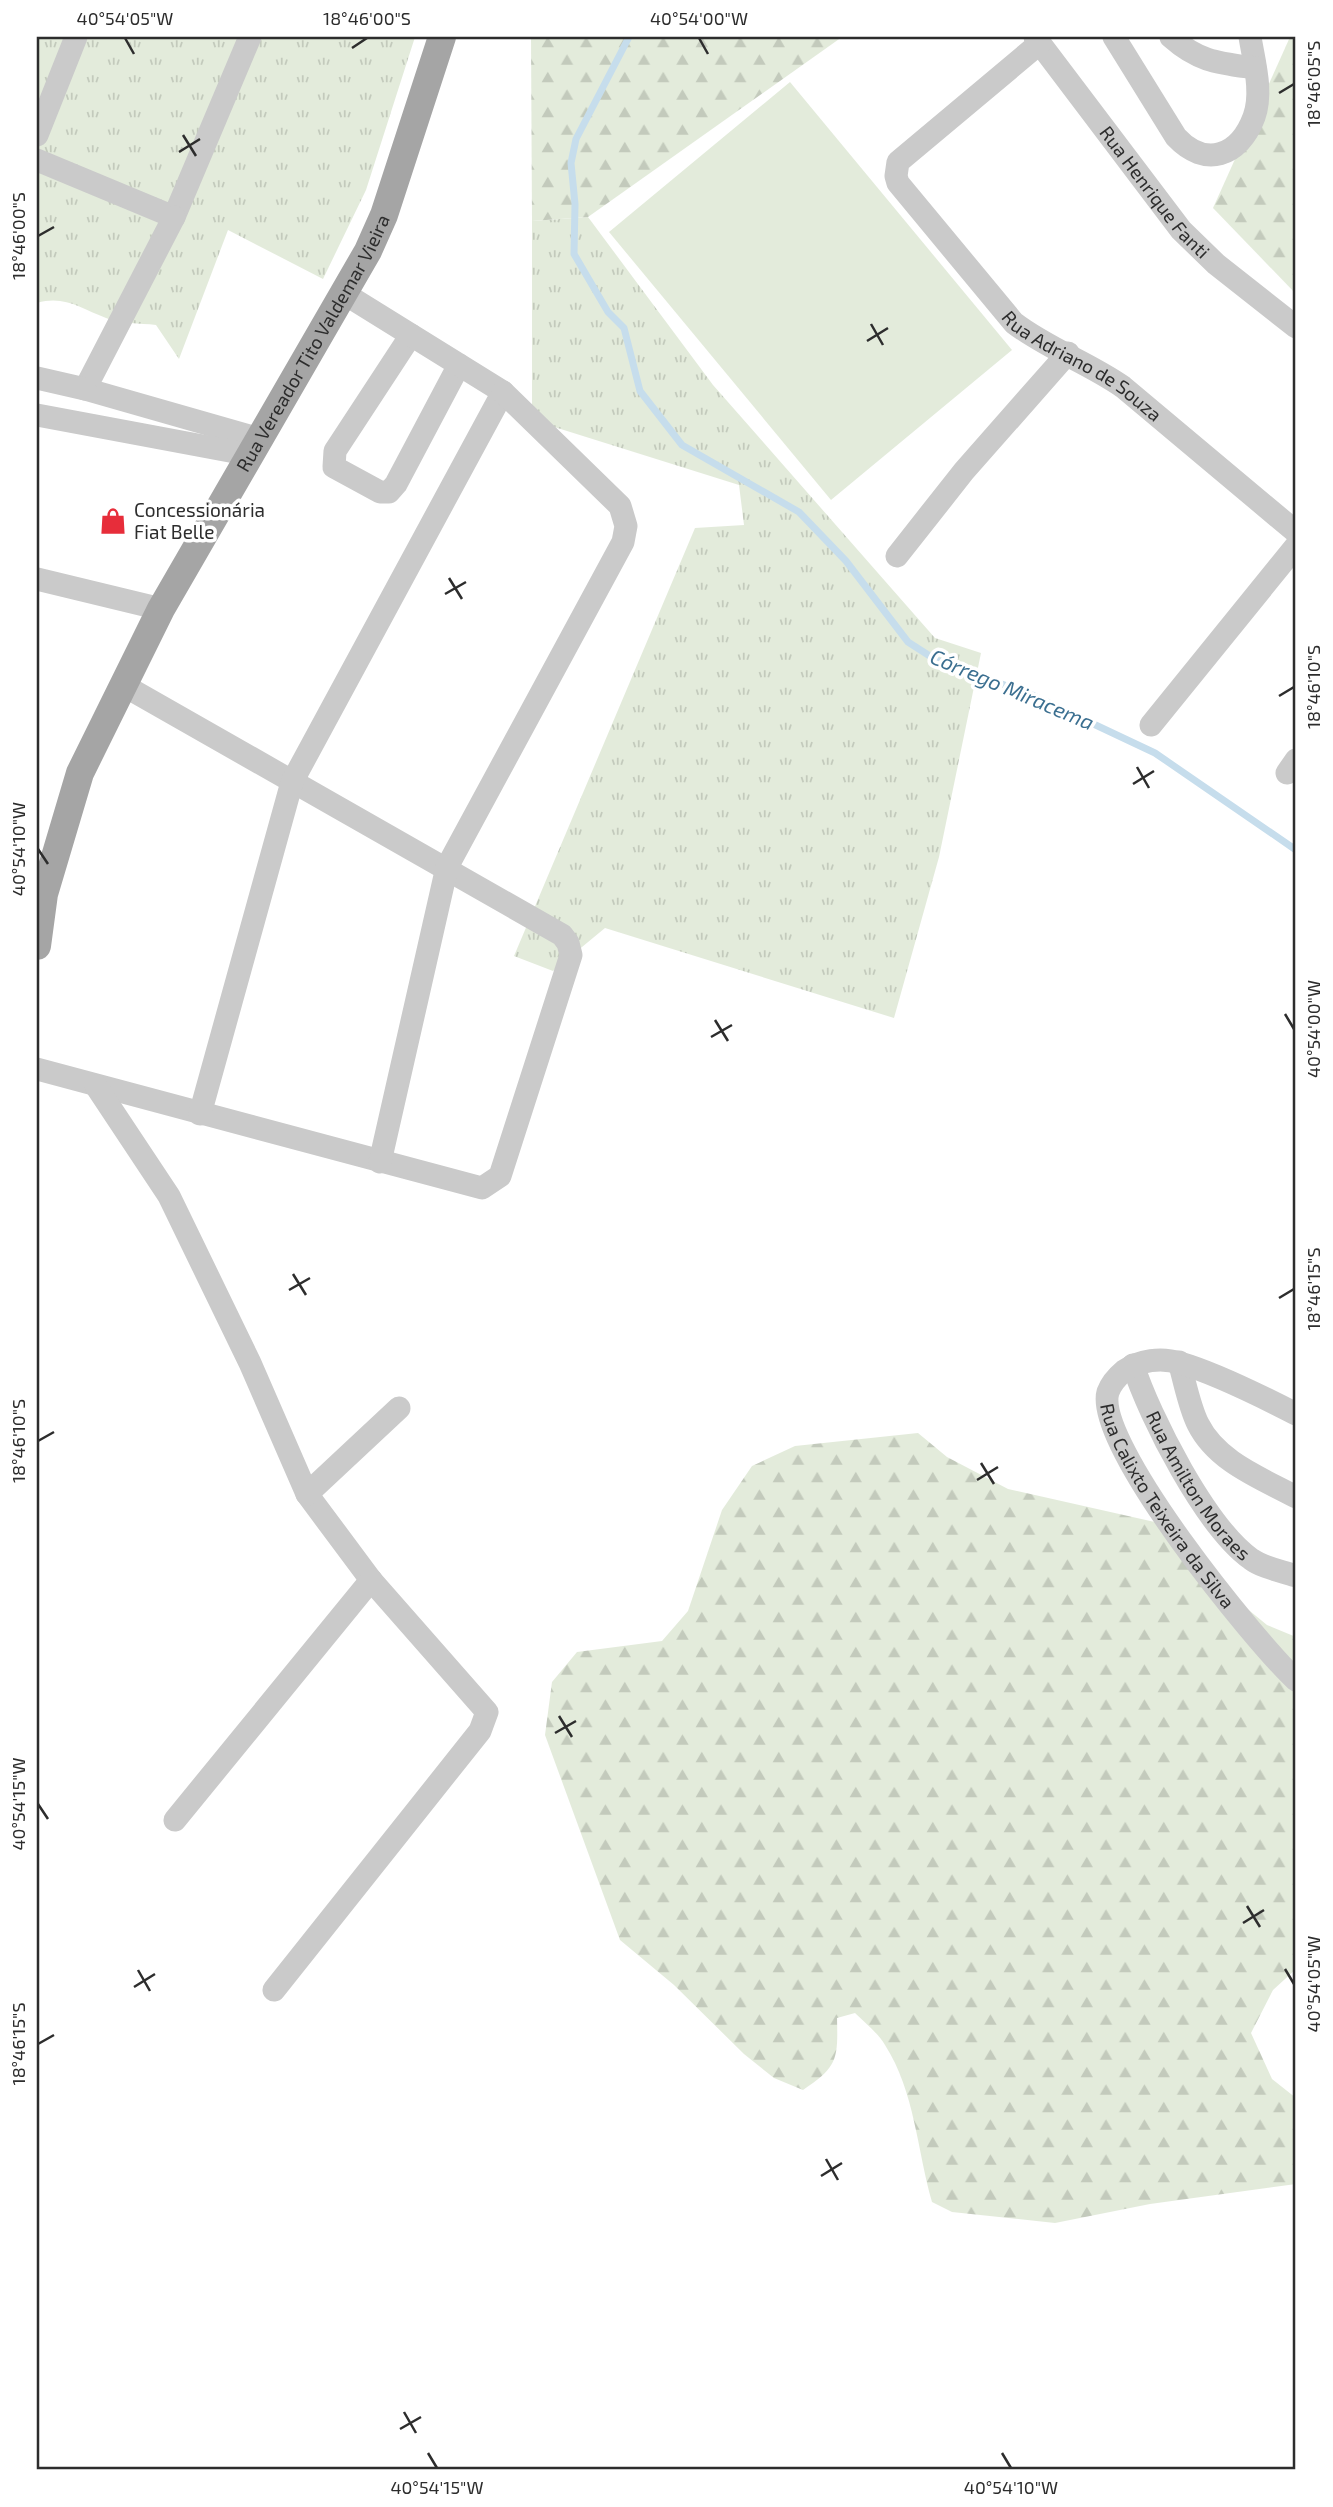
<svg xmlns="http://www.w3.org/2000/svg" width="1333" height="2507" font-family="'Exo 2',sans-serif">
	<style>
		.grass { fill: url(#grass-tufts) }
		.forest { fill: url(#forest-firs) }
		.garden { fill: #e3ebdb }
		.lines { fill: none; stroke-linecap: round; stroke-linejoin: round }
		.stream { stroke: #c6ddec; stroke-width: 7 }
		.minor { stroke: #cacaca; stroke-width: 23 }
		.major { stroke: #a5a5a5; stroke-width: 28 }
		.ticks { fill: none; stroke: #2d2d2d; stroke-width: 2.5 }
		.labels { text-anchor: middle; stroke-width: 7; stroke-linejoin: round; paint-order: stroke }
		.street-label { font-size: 19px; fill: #2d2d2d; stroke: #fff }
		.poi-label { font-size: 19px; fill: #2d2d2d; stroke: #fff; text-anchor: start }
		.water-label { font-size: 21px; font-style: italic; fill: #3b6f90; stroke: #fff }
		.neatline { fill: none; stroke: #2d2d2d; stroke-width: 2.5 }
		.ticks-label { font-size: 18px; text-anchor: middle; fill: #2d2d2d }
	</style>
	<defs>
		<pattern id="grass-tufts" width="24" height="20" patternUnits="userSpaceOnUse" patternTransform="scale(1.75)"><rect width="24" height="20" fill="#e3ebdb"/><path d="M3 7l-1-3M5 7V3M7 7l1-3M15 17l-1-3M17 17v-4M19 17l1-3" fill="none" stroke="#c3cabc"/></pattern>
		<pattern id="forest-firs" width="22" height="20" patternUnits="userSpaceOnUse" patternTransform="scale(1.75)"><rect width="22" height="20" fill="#e3ebdb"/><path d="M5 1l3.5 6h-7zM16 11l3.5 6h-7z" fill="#c3cabc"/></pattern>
	</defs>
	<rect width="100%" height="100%" fill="#fff"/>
	<g class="grass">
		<path d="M 37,37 L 415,37 L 366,190 L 323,279 L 228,230 L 179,359 L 156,325 C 140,323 120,324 106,318 C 81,309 65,295 37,303 Z"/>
		<path d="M 588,217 L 713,385 L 935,638 L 981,653 L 939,857 L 894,1018 L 605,928 L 553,971 L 514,956 L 695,528 L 744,525 L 739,485 L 532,420 L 532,221 Z"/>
	</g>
	<g class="forest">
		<path d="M 531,37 L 842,37 L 588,217 L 532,221 Z"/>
		<path d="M 1290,37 L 1296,37 L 1296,294 L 1213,208 Z"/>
		<path d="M 918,1433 L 947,1457 L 1008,1489 L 1168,1525 L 1195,1566 L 1267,1625 L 1296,1637 L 1296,1969 L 1273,1990 L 1251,2033 L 1272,2079 L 1296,2098 L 1296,2184 L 1150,2204 L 1055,2223 L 952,2212 L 932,2202 C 917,2150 915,2092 885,2045 C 878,2033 865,2023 855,2013 L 837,2018 C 838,2059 838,2067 803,2090 L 774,2078 L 744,2054 L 674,1985 L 620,1940 L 545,1735 L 552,1682 L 577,1652 L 662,1641 L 688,1611 L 722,1510 L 752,1466 L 795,1446 Z"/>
	</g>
	<path class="garden" d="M 790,82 L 1012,350 L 831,500 L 609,232 Z"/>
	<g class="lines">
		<path class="stream" d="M 629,37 L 576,139 L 571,163 L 575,204 L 574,254 L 608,312 L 624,328 L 640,391 L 682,445 L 799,512 L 846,561 L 908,642 L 936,660 L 1032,695 L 1155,753 L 1296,850"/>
		<g class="minor">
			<path id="s1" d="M 1035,37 L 1181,230 L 1216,264 L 1296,327"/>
			<path d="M 1114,37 L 1176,137 C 1205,168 1239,157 1254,117 C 1263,92 1254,62 1250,37"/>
			<path d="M 1171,37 C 1199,62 1219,63 1255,68"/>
			<path id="s2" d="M 1040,43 L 898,162 L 896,176 L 898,183 L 1014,323 C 1048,349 1089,363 1123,387 L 1296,532"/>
			<path d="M 37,135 L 76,37"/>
			<path d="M 37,160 L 174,217 L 250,37"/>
			<path d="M 174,217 L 85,389 L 260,439"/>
			<path d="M 411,335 L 335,451 L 334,467 L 380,492 L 389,492 L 396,484 L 459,365"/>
			<path d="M 37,378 L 85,389"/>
			<path d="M 37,415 L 251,455"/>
			<path d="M 897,556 L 964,471 L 1068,353"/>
			<path d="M 37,579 L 161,609"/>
			<path d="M 1151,725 L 1296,546"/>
			<path d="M 1287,773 L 1296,760"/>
			<path d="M 37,1069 L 482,1188 L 500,1176 L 571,955 L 568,943 L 562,935 L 123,685"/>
			<path d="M 96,1086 L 169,1196 L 250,1363 L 307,1494 L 371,1580 L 487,1712 L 480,1731 L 274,1990"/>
			<path d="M 200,1114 L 292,782 L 503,392 L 345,294"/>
			<path d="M 380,1162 L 447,867 L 623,542 L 626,526 L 620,506 L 503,392"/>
			<path d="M 1179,1362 C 1185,1382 1189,1406 1198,1424 C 1217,1462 1261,1478 1296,1497"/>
			<path id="s3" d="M 1133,1365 C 1150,1418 1206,1527 1251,1559 C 1263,1568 1282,1571 1296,1576"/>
			<path id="s4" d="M 1296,1414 C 1263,1397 1215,1373 1180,1363 C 1161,1357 1140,1360 1124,1371 C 1118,1376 1111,1384 1108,1392 C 1093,1443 1256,1643 1296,1680"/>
			<path d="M 307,1494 L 399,1408"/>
			<path d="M 175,1820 L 371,1580"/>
		</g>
		<path class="major" id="s5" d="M 37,946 L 44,894 L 80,773 L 161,609 L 368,251 L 384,215 L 442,37"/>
	</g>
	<path class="ticks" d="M 125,38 L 134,54M 699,38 L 708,54M 352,48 L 367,38M 1279,93 L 1294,84M 183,135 L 196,156M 179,152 L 200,139M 38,236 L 54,227M 871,324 L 883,345M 867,341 L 888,328M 449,578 L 462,599M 445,594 L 466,582M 1279,696 L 1294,687M 1137,767 L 1149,788M 1133,784 L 1154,771M 38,849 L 48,864M 1285,1014 L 1294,1029M 715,1020 L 728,1041M 711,1037 L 732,1025M 293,1274 L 306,1295M 289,1290 L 310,1278M 1279,1298 L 1294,1289M 38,1441 L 54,1432M 981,1463 L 994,1484M 977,1480 L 998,1467M 559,1716 L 572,1737M 555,1733 L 576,1721M 38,1804 L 48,1819M 1247,1906 L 1260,1927M 1243,1923 L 1264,1910M 1285,1969 L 1294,1984M 138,1970 L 150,1991M 134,1987 L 155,1974M 38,2044 L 54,2035M 826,2159 L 838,2180M 821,2176 L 842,2163M 404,2412 L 416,2433M 400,2429 L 421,2417M 428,2453 L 437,2468M 1002,2453 L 1011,2468"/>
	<defs>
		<symbol id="shop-bare" viewBox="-9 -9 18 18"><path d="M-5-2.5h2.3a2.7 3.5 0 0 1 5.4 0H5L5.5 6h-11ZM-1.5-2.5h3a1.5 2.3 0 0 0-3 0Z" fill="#e72d3a" stroke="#fff" stroke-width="2.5" paint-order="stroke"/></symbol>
	</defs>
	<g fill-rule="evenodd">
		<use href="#shop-bare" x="94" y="502" width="38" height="38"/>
	</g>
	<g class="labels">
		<g class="street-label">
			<text dy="7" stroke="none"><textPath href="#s1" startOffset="196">Rua Henrique Fanti</textPath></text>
			<text dy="7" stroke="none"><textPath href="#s5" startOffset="668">Rua Vereador Tito Valdemar Vieira</textPath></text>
			<text dy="7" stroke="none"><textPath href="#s2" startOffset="469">Rua Adriano de Souza</textPath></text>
			<text dy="7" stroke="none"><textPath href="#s3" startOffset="138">Rua Amilton Moraes</textPath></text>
			<text dy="7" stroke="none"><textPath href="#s4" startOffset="343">Rua Calixto Teixeira da Silva</textPath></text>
		</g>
		<g class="poi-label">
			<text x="134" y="517">Concessionária<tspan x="134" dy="22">Fiat Belle</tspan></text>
		</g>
		<g class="water-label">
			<text transform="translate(1012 690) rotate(23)" y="7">Córrego Miracema</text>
		</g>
	</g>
	<rect width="1333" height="2507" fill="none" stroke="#ffffff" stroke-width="77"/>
	<rect x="38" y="38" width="1256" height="2430" class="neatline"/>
	<g class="ticks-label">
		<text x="125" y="25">40°54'05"W</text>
		<text x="367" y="25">18°46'00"S</text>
		<text x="699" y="25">40°54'00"W</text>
		<text transform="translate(1314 84) rotate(-90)" y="6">18°46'05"S</text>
		<text transform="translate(19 236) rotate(-90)" y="6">18°46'00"S</text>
		<text transform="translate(1314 687) rotate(-90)" y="6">18°46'10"S</text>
		<text transform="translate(19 849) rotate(-90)" y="6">40°54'10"W</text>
		<text transform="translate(1314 1029) rotate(-90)" y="6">40°54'00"W</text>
		<text transform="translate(1314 1289) rotate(-90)" y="6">18°46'15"S</text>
		<text transform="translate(19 1441) rotate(-90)" y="6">18°46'10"S</text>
		<text transform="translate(19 1804) rotate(-90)" y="6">40°54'15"W</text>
		<text transform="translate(1314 1984) rotate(-90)" y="6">40°54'05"W</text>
		<text transform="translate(19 2044) rotate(-90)" y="6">18°46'15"S</text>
		<text x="437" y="2494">40°54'15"W</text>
		<text x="1011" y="2494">40°54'10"W</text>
	</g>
</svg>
